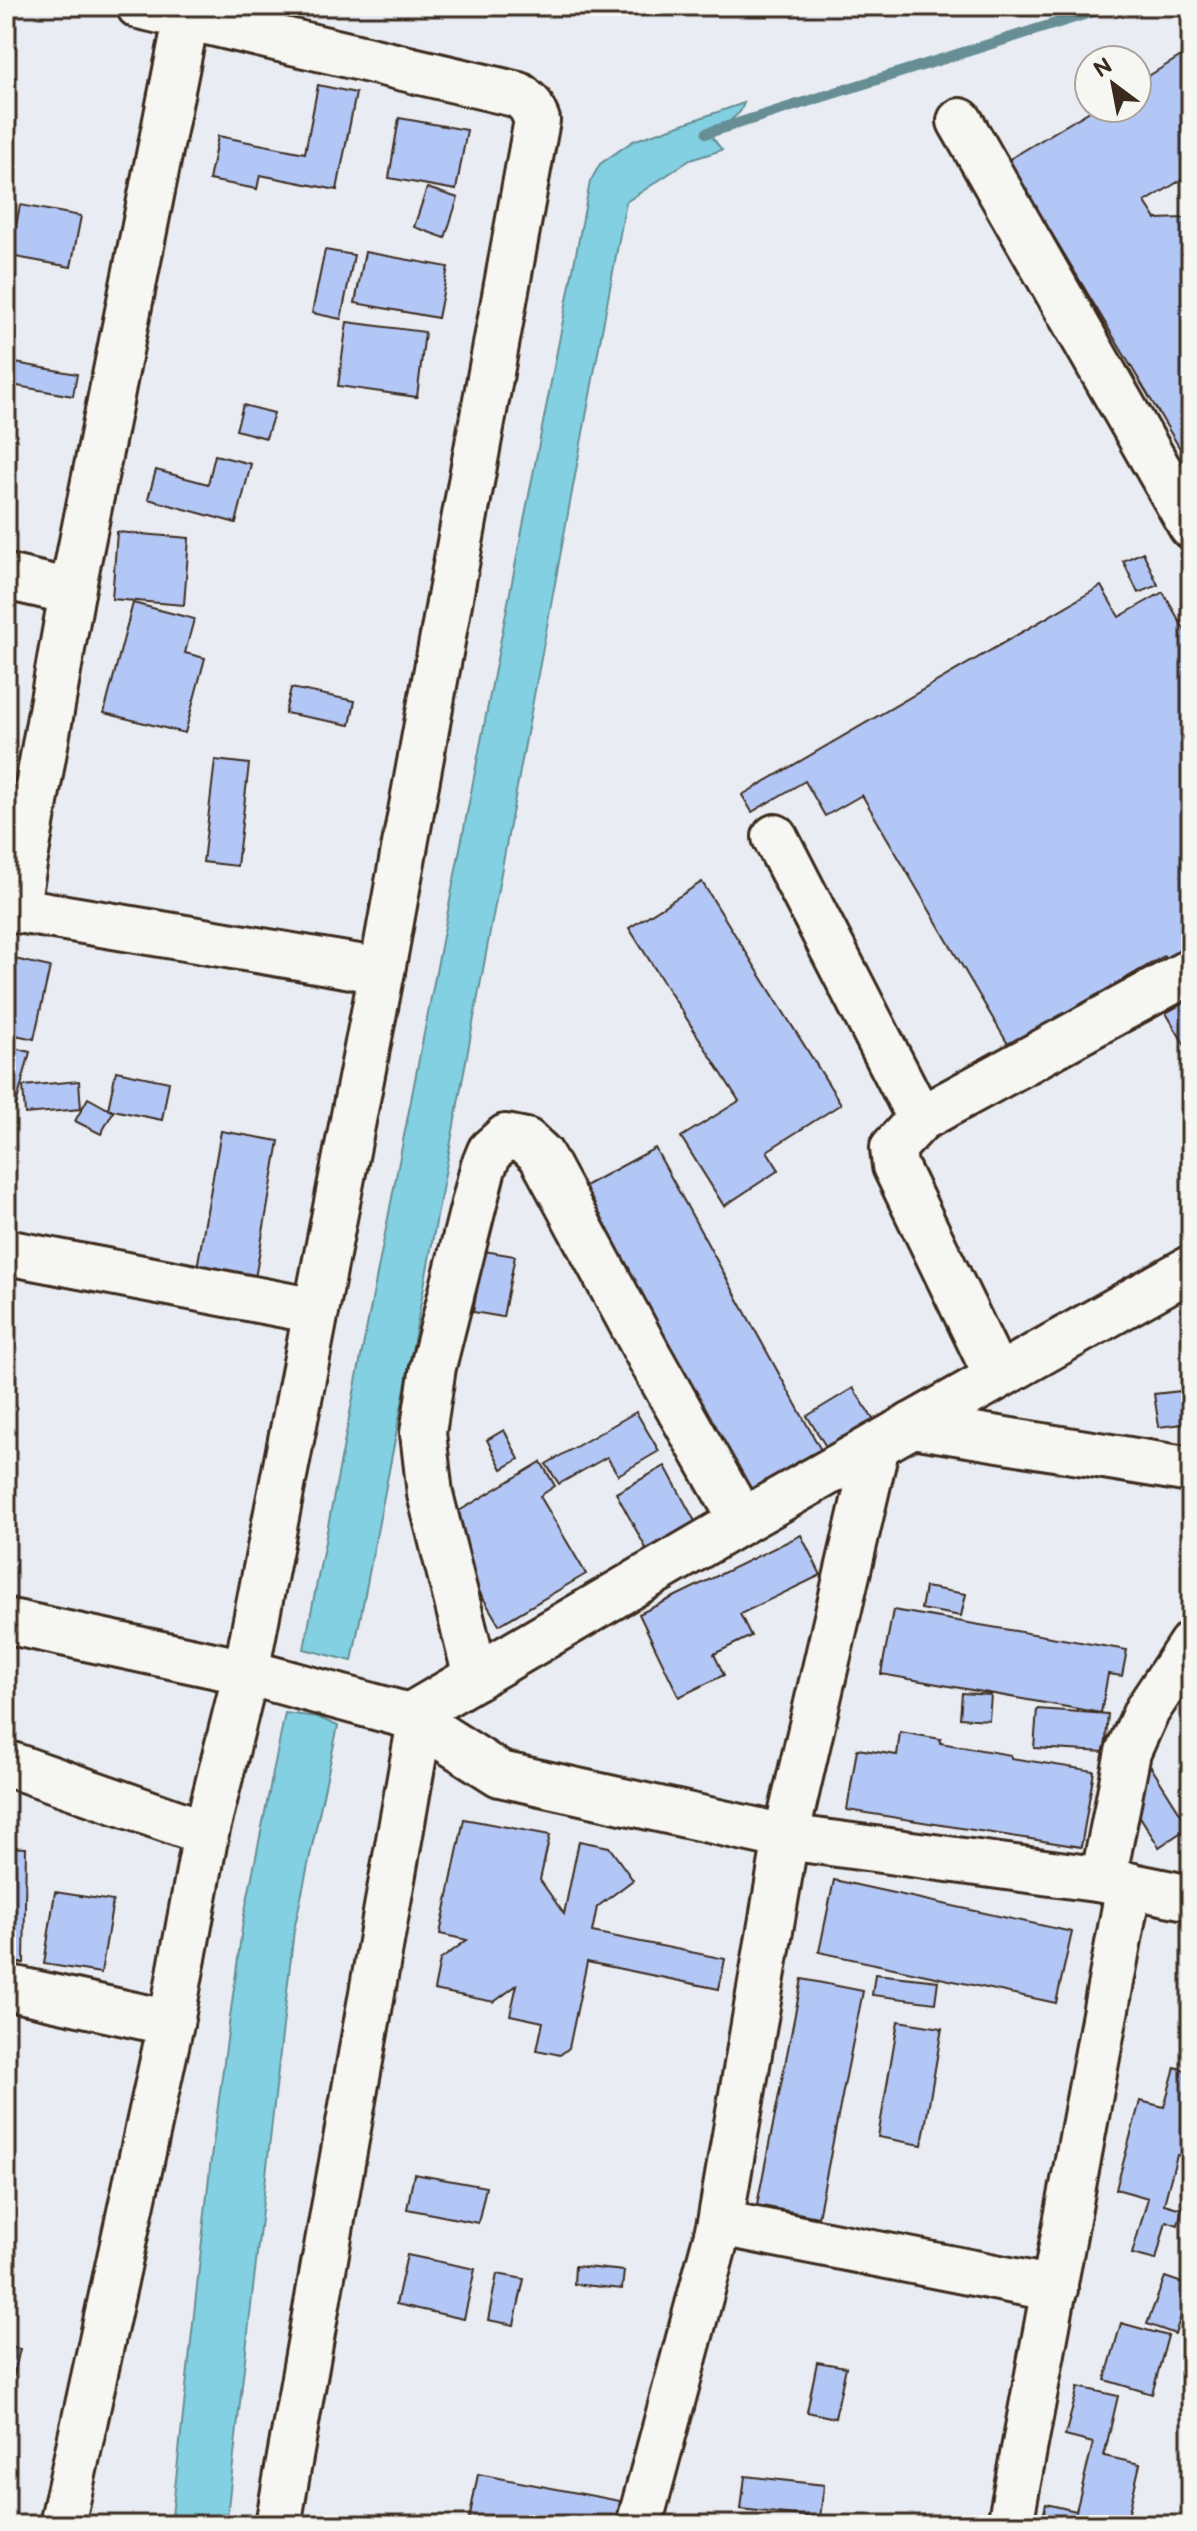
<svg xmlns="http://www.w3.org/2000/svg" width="1197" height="2531" font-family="'Balsamiq Sans',sans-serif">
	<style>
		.water { fill: #83d0e2; stroke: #668e94; stroke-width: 2 }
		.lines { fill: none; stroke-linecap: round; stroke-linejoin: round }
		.stream { stroke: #668e94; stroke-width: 11 }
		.building { fill: #b3c7f6; stroke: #3b2a1e; stroke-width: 2 }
		.minor-casing { stroke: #3b2a1e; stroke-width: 50 }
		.minor { stroke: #f6f6f2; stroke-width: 44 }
	</style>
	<rect width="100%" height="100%" fill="#e9edf3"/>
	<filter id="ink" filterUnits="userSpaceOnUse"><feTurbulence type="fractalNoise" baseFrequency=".0125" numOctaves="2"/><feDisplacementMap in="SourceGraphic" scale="16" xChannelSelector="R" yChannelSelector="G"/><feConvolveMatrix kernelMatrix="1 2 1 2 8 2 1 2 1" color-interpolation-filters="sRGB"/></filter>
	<g filter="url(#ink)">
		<g class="water">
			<path d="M 744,103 L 740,112 L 712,137 L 722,150 L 690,160 L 626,202 L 406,1383 L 352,1661 L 304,1649 L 590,182 L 600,164 L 633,141 Z"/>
			<path d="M 285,1713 L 317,1717 L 338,1726 L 294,1930 L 226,2525 L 171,2525 L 211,2158 L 243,1921 Z"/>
		</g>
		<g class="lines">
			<path class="stream" d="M 707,133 L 1111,6"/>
		</g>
		<g class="building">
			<path d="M 1191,50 L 1191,174 L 1145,202 L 1156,219 L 1185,218 L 1191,228 L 1191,467 L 1008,160 L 1095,108 L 1137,108 L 1137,83 Z"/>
			<path d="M 318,85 L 356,93 L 337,190 L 260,175 L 257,189 L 209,180 L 218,136 L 305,153 Z"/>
			<path d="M 399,118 L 467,130 L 456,190 L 389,178 Z"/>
			<path d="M 427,188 L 458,198 L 445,238 L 414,227 Z"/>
			<path d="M 20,205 L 81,216 L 71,267 L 10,256 Z"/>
			<path d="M 325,250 L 354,255 L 341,319 L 312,313 Z"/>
			<path d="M 365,252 L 448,267 L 438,318 L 355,303 Z"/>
			<path d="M 347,322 L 425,332 L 417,397 L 338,386 Z"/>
			<path d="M 10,362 L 77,374 L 73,396 L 6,384 Z"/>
			<path d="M 243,405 L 274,413 L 266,438 L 236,430 Z"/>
			<path d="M 215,455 L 251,464 L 236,523 L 148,499 L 156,470 L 208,484 Z"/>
			<path d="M 117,532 L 189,538 L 184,605 L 112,599 Z"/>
			<path d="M 1143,552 L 1158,585 L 1138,593 L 1123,561 Z"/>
			<path d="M 1101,586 L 1119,617 L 1163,592 L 1191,641 L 1191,944 L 1166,958 L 1164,956 L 1009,1046 L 862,795 L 825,816 L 805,781 L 752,812 L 742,795 Z"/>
			<path d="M 133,603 L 194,619 L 185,653 L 205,658 L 185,733 L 104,713 Z"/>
			<path d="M 291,688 L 355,701 L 350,725 L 285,713 Z"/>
			<path d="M 215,760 L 249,764 L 237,866 L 203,862 Z"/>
			<path d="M 702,882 L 841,1104 L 767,1151 L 779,1170 L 724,1206 L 681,1137 L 739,1101 L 629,928 Z"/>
			<path d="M 6,957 L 50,967 L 34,1039 L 6,1033 Z"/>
			<path d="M 1191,999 L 1191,1056 L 1166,1013 Z"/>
			<path d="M 6,1046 L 30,1052 L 15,1109 L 6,1107 Z"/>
			<path d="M 116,1071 L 169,1082 L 162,1120 L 108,1109 Z"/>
			<path d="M 79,1081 L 81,1109 L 25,1114 L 23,1086 Z"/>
			<path d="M 88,1098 L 113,1112 L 101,1134 L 75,1121 Z"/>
			<path d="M 221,1131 L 279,1141 L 254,1284 L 196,1274 Z"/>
			<path d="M 655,1148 L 822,1452 L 737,1499 L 570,1194 Z"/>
			<path d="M 484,1251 L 515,1256 L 503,1317 L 473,1312 Z"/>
			<path d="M 1191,1336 L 1191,1423 L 1159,1427 L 1154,1394 L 1190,1390 L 1183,1337 Z"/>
			<path d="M 853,1388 L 875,1422 L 828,1450 L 807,1416 Z"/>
			<path d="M 636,1412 L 659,1451 L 618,1475 L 607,1457 L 559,1484 L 546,1464 Z"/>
			<path d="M 504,1430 L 519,1459 L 502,1469 L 487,1440 Z"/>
			<path d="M 541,1462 L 555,1486 L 540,1496 L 586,1574 L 499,1625 L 439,1523 Z"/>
			<path d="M 665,1466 L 697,1525 L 648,1552 L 616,1493 Z"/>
			<path d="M 801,1535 L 821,1575 L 740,1614 L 751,1636 L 714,1654 L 724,1675 L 679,1697 L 639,1614 Z"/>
			<path d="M 925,1587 L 966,1594 L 961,1616 L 921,1609 Z"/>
			<path d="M 893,1610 L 1127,1650 L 1122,1676 L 1108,1674 L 1101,1713 L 881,1674 Z"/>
			<path d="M 962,1693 L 991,1695 L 989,1720 L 960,1718 Z"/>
			<path d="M 1037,1709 L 1108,1714 L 1105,1752 L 1034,1748 Z"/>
			<path d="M 900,1732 L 941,1739 L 940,1743 L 1011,1755 L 1011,1758 L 1094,1771 L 1081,1847 L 847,1810 L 857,1749 L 897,1755 Z"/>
			<path d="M 1151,1767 L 1189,1827 L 1159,1847 L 1121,1786 Z"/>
			<path d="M 464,1819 L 550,1835 L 540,1880 L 564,1914 L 579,1841 L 609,1847 L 633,1880 L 597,1907 L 592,1932 L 725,1959 L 719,1989 L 587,1962 L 569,2048 L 560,2055 L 537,2050 L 543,2022 L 510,2015 L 517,1985 L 494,2002 L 434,1990 L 440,1960 L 467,1940 L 440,1934 Z"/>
			<path d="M 1191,1833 L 1191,1892 L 1180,1890 Z"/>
			<path d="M 6,1847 L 26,1848 L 24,1963 L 6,1963 Z"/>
			<path d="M 834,1880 L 1072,1932 L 1056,2003 L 819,1952 Z"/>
			<path d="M 55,1892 L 113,1901 L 101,1973 L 44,1964 Z"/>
			<path d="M 875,1974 L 938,1981 L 935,2003 L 872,1995 Z"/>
			<path d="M 802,1979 L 863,1991 L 818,2217 L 757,2205 Z"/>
			<path d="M 898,2021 L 942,2028 L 922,2145 L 878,2137 Z"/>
			<path d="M 1175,2067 L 1191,2072 L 1191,2158 L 1177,2155 L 1164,2204 L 1182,2209 L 1178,2225 L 1166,2221 L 1156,2260 L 1132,2254 L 1148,2198 L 1116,2189 L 1140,2101 L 1164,2107 Z"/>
			<path d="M 414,2174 L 486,2187 L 478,2223 L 407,2209 Z"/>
			<path d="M 407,2255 L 475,2269 L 464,2319 L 396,2304 Z"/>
			<path d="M 575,2266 L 624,2271 L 622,2289 L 574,2284 Z"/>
			<path d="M 497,2274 L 524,2279 L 514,2325 L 488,2320 Z"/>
			<path d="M 1165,2277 L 1191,2286 L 1175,2334 L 1147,2324 Z"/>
			<path d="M 1121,2323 L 1168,2336 L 1152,2394 L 1105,2380 Z"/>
			<path d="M 6,2346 L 20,2349 L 6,2407 Z"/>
			<path d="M 817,2362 L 846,2367 L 835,2418 L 807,2412 Z"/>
			<path d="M 1078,2387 L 1118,2396 L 1104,2456 L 1140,2464 L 1126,2525 L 1041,2525 L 1046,2504 L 1076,2511 L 1093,2443 L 1065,2436 Z"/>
			<path d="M 478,2474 L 620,2501 L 616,2525 L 468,2525 Z"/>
			<path d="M 745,2476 L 824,2485 L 820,2518 L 741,2509 Z"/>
		</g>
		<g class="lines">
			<defs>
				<g id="minor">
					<path d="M 960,121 L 1191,526"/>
					<path d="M 6,577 L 72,592"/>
					<path d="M 775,837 L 920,1119"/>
					<path d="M 6,908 L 382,971"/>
					<path d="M 16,910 L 72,592 L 187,15"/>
					<path d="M 6,1252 L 316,1311"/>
					<path d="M 997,1377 L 895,1166 L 893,1148 L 920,1119 L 1191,971"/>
					<path d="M 912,1425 L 1191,1470"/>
					<path d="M 6,1621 L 246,1672 L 409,1716 L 500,1774 L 786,1837 L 1103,1880 L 1191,1898"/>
					<path d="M 476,1677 L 430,1494 L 423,1433 L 433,1367 L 483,1168 L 490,1151 L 506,1137 L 526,1141 L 541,1155 L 650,1358 L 742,1521"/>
					<path d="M 409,1716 L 742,1521 L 1191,1268"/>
					<path d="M 6,1763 L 206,1833"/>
					<path d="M 1103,1880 L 1128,1752 L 1146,1712 L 1191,1644"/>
					<path d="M 6,1987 L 171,2023"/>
					<path d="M 720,2223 L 1055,2289"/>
					<path d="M 62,2525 L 171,2023 L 206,1833 L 246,1672 L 382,971 L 537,120 L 530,105 L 519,95 L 139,6"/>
					<path d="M 278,2525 L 420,1721"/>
					<path d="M 639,2525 L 720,2223 L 786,1837 L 877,1445"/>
					<path d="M 1010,2525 L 1129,1885"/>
				</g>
			</defs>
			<use href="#minor" class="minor-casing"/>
			<use href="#minor" class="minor"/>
		</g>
	</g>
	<rect width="1197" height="2531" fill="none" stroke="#f6f6f2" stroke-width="32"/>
	<rect x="16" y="16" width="1165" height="2499" fill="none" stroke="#3b2a1e" stroke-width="3" filter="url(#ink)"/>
	<g transform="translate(1113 84) rotate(328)"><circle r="38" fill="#f6f6f2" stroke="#aba49d" stroke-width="2"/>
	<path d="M0-6L14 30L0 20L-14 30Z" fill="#3b2a1e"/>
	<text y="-12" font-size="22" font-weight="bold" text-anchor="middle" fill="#3b2a1e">N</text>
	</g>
</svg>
